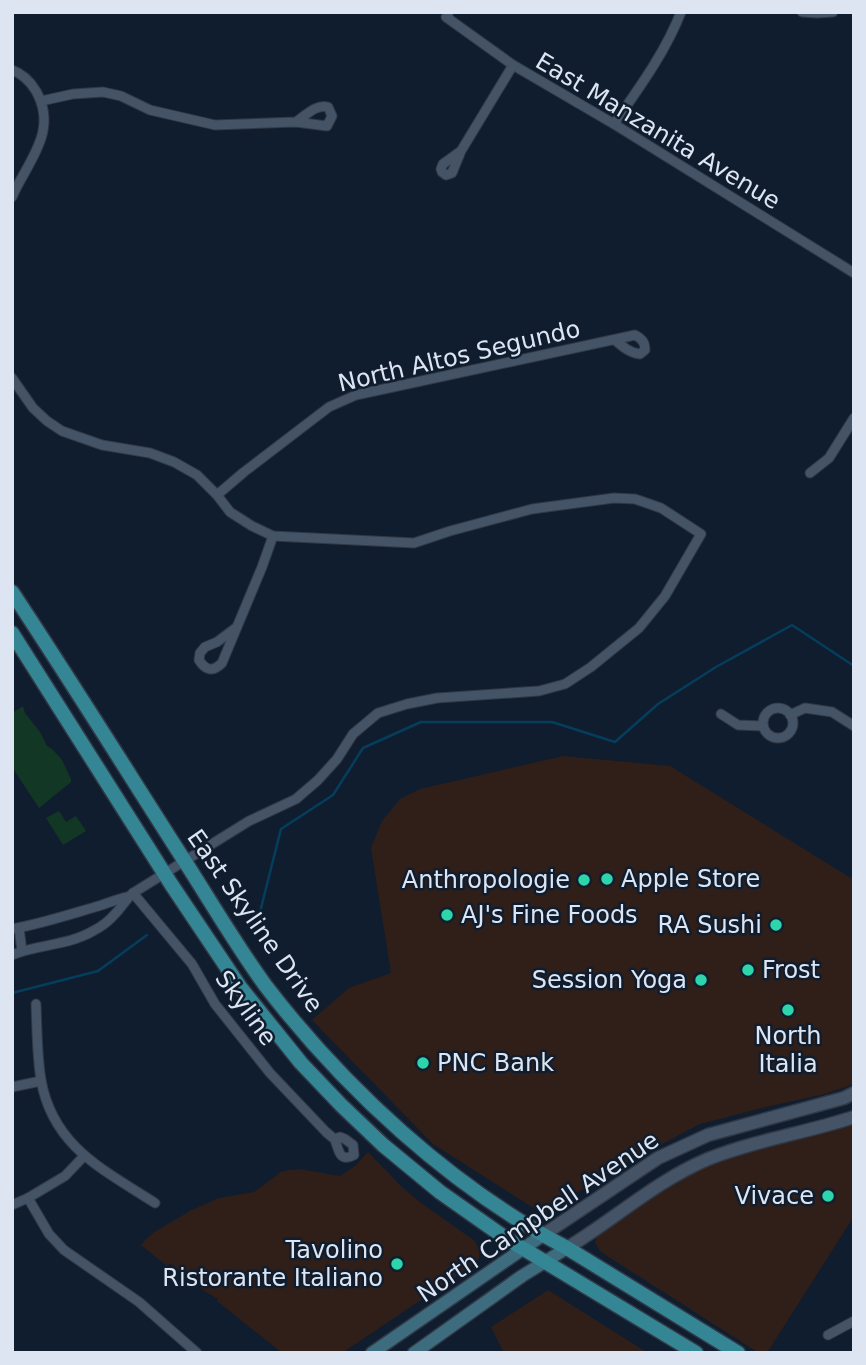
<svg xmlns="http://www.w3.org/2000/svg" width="866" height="1365" font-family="'DejaVu Sans',sans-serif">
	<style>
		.commercial { fill: #301f18 }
		.green { fill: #123725 }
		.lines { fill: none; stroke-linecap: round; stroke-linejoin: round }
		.stream { stroke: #053e5c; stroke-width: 2.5 }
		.minor-casing { stroke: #313845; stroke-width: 11 }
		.tertiary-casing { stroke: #313845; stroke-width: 15 }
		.secondary-casing { stroke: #313845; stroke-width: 15 }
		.primary-casing { stroke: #313845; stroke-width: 17 }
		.minor { stroke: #445366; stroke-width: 9 }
		.tertiary { stroke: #445366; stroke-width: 12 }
		.secondary { stroke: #3c6c7d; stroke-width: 12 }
		.primary { stroke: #348694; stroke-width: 14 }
		.poi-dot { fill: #2ed4aa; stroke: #101d2e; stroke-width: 2.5 }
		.labels { text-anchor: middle; stroke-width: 5; stroke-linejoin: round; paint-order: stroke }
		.street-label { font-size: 24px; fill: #dce5f1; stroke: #101d2e }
		.poi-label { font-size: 24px; fill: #dce5f1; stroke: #101d2e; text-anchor: end }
	</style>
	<rect width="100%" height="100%" fill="#101d2e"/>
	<g class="commercial">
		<path d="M 563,756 L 670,766 L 854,880 L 854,1084 L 825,1094 L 766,1107 L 700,1124 L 617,1168 L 543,1214 L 433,1144 L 312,1020 L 349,988 L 391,973 L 371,848 L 382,821 L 400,799 L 420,789 Z"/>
		<path d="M 854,1121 L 854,1216 L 767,1353 L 759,1353 L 601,1252 L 595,1243 L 599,1231 L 685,1176 L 735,1154 Z"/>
		<path d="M 368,1152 L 403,1188 L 421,1203 L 475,1241 L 479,1249 L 479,1258 L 476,1263 L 342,1353 L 282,1353 L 217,1301 L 218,1299 L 206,1292 L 170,1263 L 167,1266 L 141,1245 L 146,1239 L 156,1231 L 190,1211 L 219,1198 L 254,1192 L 281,1172 L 288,1170 L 300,1169 L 340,1176 L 355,1166 Z"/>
		<path d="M 548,1290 L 624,1338 L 648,1353 L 504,1353 L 491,1327 Z"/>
	</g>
	<g class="green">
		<path d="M 23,706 L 25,713 L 40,732 L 47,746 L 53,750 L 62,760 L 71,779 L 71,782 L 39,808 L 12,767 L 12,713 Z"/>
		<path d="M 59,811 L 66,822 L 76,816 L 86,831 L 63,845 L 46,818 Z"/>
	</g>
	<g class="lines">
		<g class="stream">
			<path d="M 246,915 L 260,912 L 281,829 L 333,795 L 363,748 L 421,722 L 552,722 L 615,742 L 658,704 L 716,667 L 792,625 L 854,666"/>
			<path d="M 12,993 L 98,971 L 147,935"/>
		</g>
		<defs>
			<g id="minor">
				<path d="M 449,12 L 446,17 L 513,65 L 614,124 L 854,273"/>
				<path d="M 802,12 L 817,13 L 833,12"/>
				<path d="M 12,70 C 23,74 30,81 36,91 C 59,132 27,162 12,197"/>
				<path d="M 41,101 L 73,94 L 103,92 L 121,96 L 150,110 L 215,125 L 296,122 L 327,126 L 332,116 L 328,107 C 316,104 306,115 296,122"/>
				<path d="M 614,124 C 639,88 665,53 681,12"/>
				<path d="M 461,151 L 443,164 L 441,169 L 442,172 L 446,175 L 452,173 L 461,151 L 513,65"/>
				<path d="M 12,378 L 33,408 L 47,421 L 62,431 L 102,445 L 150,453 L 174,462 L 197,475 L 217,495 L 230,512 L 252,526 L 273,536 L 414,543 L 450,531 L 532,509 L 614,498 L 635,499 L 661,508 L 701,534 L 665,596 L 639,628 L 591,667 L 565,684 L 539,691 L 437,698 L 407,704 L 378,713 L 353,734 L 337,759 L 318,780 L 296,799 L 249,821 L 133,893 C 126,899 122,907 115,914 C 109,921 101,927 93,931 C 67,946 38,944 12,955"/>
				<path d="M 810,473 L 829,458 L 854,418"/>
				<path d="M 217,495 L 244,472 L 329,407 L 356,395 L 635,335 C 642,339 645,342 645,350 L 640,354 C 630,353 623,347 615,340"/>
				<path d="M 237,627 L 217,642 L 205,647 L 200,653 L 199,660 C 206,671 213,672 222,663 L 262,567 L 273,536"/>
				<circle cx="778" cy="723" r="15"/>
				<path d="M 721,714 L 738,725 L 763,726"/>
				<path d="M 790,715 L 805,708 L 832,712 L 854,726"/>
				<path d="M 133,893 L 192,964 L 215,1004 L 270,1073 L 326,1132 C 328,1134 334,1138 335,1140 C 339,1150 339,1163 354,1155 L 353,1145 L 345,1139 L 340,1137 L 335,1139"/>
				<path d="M 19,928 L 22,951"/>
				<path d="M 12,929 C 40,924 68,915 95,907 C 106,904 116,899 128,897"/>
				<path d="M 36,1004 C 37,1029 37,1056 41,1080 C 53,1147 104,1170 155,1203"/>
				<path d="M 12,1087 L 41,1081"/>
				<path d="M 28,1198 L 49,1234 L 64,1250 L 139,1302 L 197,1353"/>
				<path d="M 12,1205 L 28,1198 L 65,1176 L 84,1156"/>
				<path d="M 828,1335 L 854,1321"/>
			</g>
			<g id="tertiary">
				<path d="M 543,1235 L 658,1158 L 708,1135 L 844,1098 L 854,1093"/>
				<path d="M 567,1248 C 615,1219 656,1181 708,1159 C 755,1140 806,1133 854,1117"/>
			</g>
			<g id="secondary">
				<path d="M 372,1353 L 543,1235"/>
				<path d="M 414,1353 L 522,1276 L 567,1248"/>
			</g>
			<g id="primary">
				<path d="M 12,592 C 71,681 127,771 184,860 C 211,902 236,945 265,985 C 344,1088 451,1187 567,1248 L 738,1353"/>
				<path d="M 12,633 L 171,884 L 240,987 L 301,1063 L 341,1105 L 383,1145 L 440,1192 L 504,1237 L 696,1353"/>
			</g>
		</defs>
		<use href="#minor" class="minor-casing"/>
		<use href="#tertiary" class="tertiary-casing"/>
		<use href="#secondary" class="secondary-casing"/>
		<use href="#primary" class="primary-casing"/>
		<use href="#minor" class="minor"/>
		<use href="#tertiary" class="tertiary"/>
		<use href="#secondary" class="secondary"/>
		<use href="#primary" class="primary"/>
	</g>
	<g class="poi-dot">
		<circle cx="607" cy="879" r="7"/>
		<circle cx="584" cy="880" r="7"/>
		<circle cx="447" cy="915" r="7"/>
		<circle cx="776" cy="925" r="7"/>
		<circle cx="748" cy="970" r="7"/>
		<circle cx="701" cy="980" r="7"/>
		<circle cx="788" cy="1010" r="7"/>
		<circle cx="423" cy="1063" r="7"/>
		<circle cx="828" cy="1196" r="7"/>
		<circle cx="397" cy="1264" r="7"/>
	</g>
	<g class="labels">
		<g class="street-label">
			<text transform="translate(658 131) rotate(31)" y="8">East Manzanita Avenue</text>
			<text transform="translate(459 356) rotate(-13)" y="8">North Altos Segundo</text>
			<text transform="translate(255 921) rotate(55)" y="8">East Skyline Drive</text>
			<text transform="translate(246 1008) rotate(54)" y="8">Skyline</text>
			<text transform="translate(538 1217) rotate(-34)" y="8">North Campbell Avenue</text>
		</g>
		<g class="poi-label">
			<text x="621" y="887" text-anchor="start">Apple Store</text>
			<text x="570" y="888">Anthropologie</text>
			<text x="461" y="923" text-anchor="start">AJ's Fine Foods</text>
			<text x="762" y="933">RA Sushi</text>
			<text x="762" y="978" text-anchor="start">Frost</text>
			<text x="687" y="988">Session Yoga</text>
			<text x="788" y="1044" text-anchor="middle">North<tspan x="788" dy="28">Italia</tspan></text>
			<text x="437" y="1071" text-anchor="start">PNC Bank</text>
			<text x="814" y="1204">Vivace</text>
			<text x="383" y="1258">Tavolino<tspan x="383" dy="28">Ristorante Italiano</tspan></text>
		</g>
	</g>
	<rect width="866" height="1365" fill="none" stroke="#dce5f1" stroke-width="28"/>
</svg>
